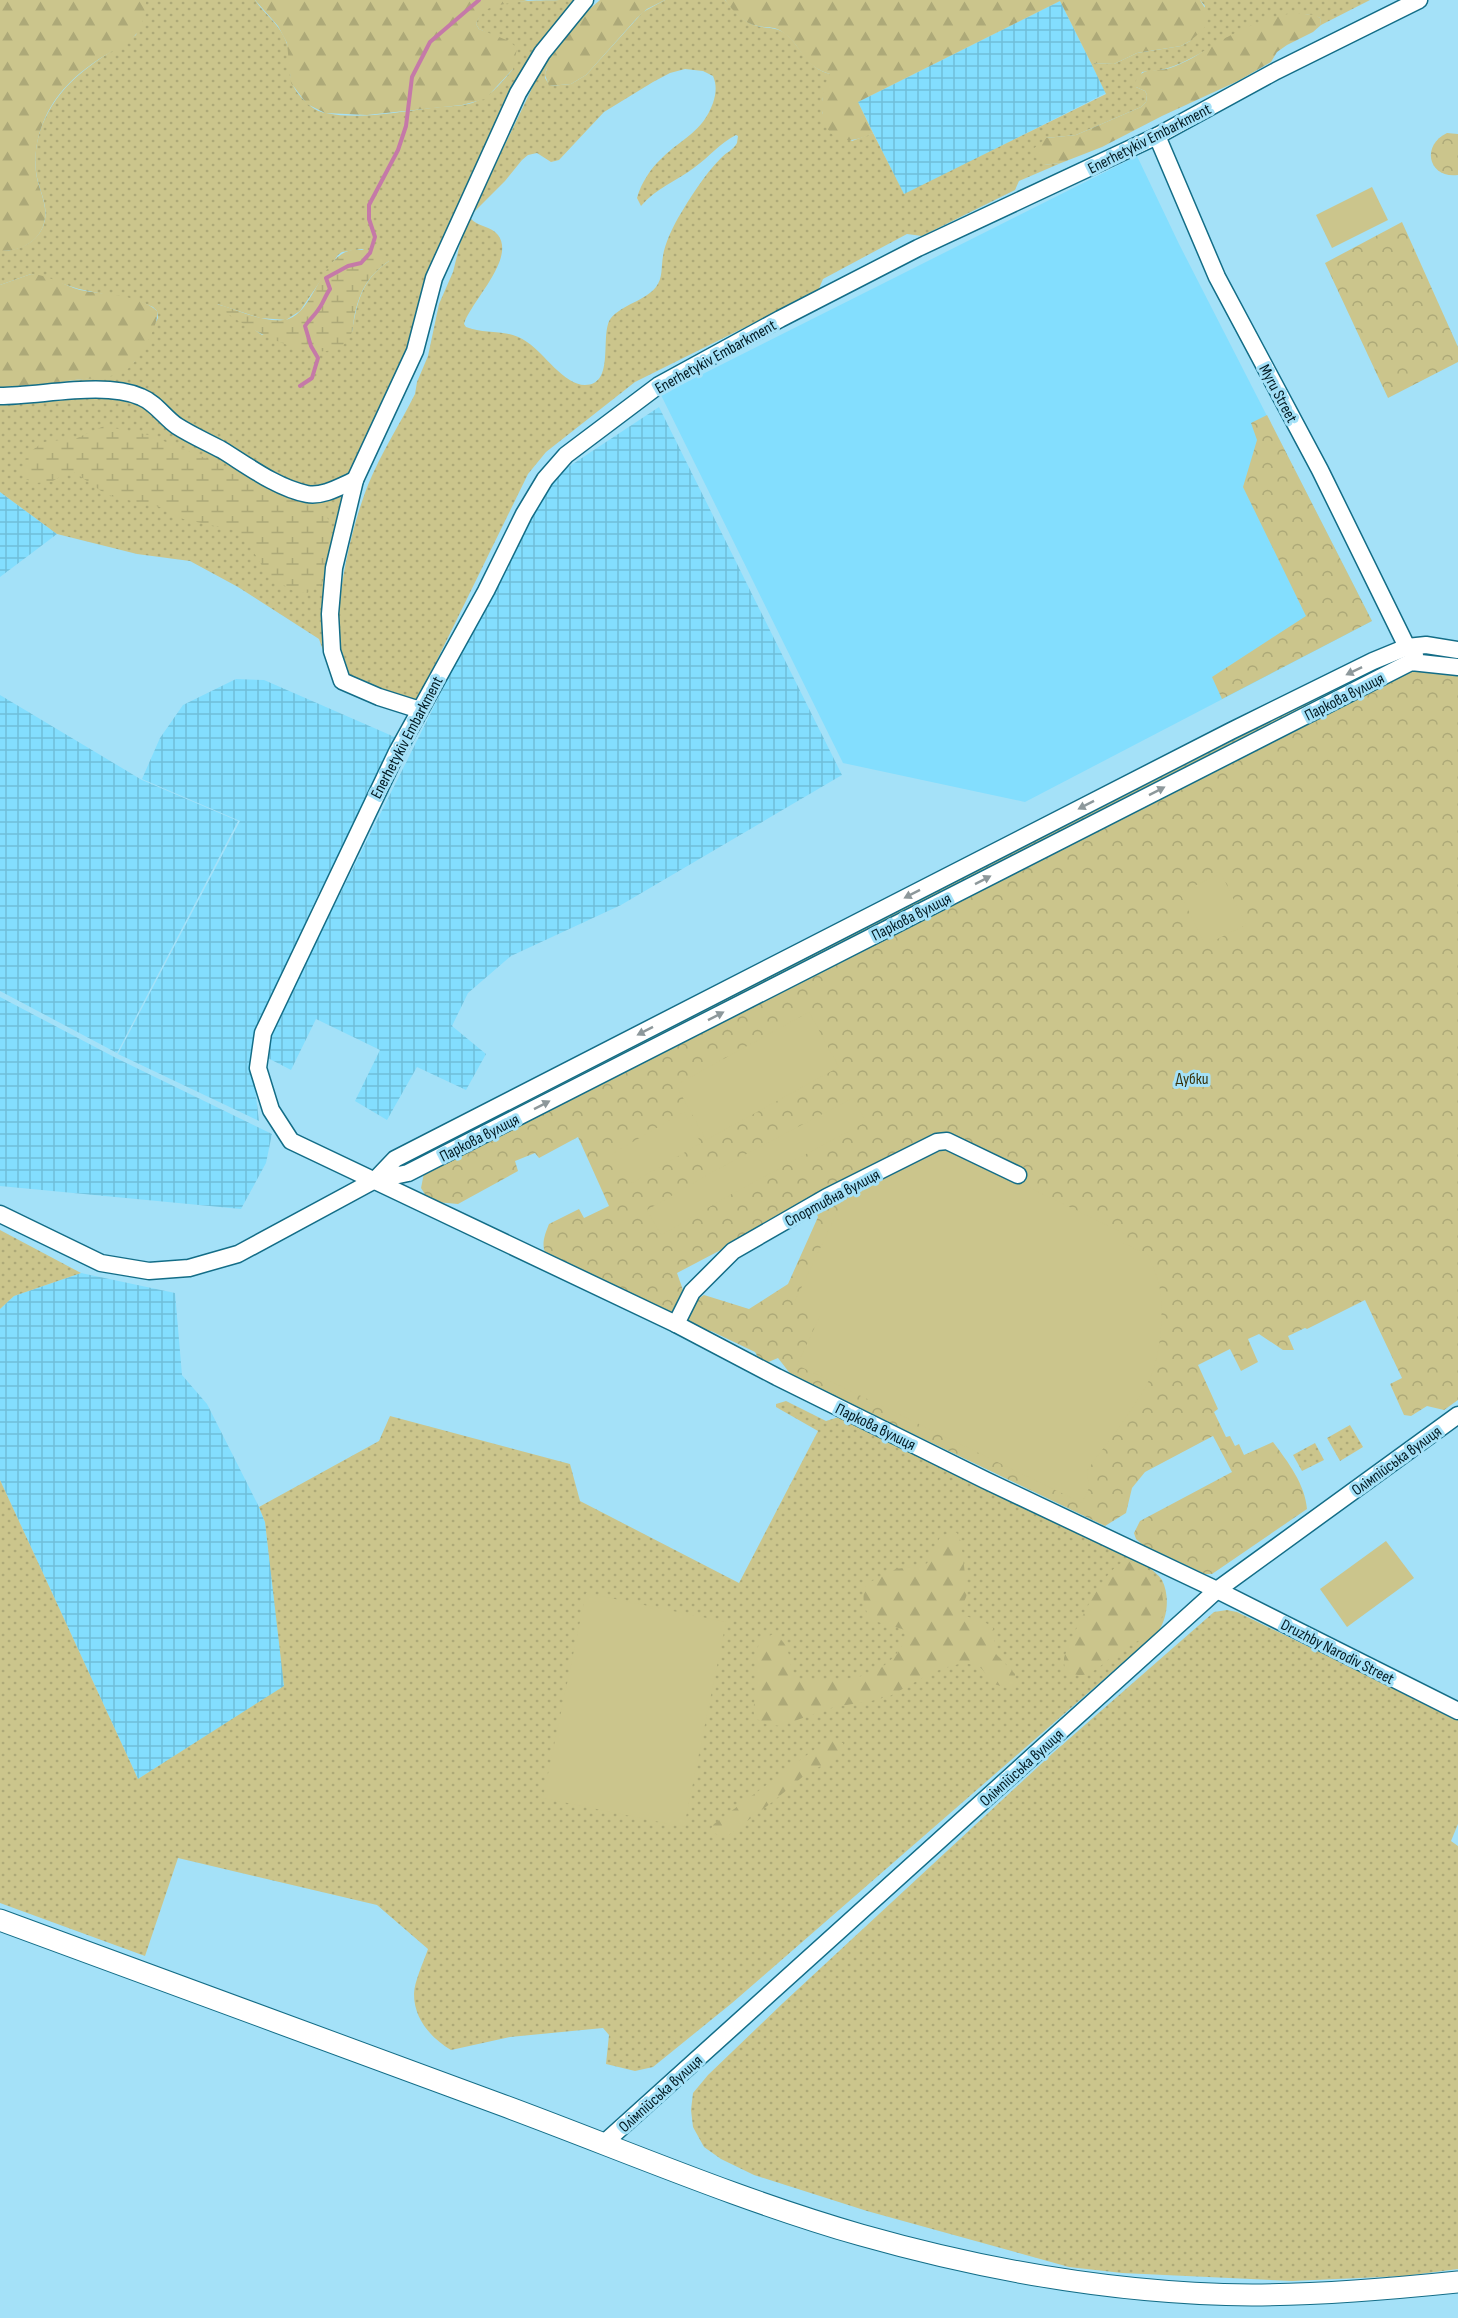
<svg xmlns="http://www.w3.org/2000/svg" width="1458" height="2318" font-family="'Sofia Sans Condensed',sans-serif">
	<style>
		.built { fill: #83defe }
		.industrial { fill: url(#industrial-grid) }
		.grass { fill: url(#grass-dots); fill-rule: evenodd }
		.forest { fill: url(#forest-firs) }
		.wetland { fill: url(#wetland-marsh) }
		.park { fill: url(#park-crowns) }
		.pitch { fill: #cbc58c }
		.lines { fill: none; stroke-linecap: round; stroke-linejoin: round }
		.stream { stroke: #c579a8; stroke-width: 4 }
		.minor-casing { stroke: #136d87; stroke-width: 19 }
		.major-casing { stroke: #136d87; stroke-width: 23 }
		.minor { stroke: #fff; stroke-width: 16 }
		.major { stroke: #fff; stroke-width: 21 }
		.oneway { fill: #8d989b }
		.labels { text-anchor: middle; stroke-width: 6; stroke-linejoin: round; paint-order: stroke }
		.street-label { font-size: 16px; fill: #011921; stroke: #a4e1f8 }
		.park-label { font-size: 16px; fill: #37320b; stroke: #a4e1f8 }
	</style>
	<defs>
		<pattern id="industrial-grid" width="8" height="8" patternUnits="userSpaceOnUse" patternTransform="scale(1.5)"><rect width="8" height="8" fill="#83defe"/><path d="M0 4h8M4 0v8" fill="none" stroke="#6fbed9"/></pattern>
		<pattern id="grass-dots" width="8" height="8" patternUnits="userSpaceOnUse" patternTransform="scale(1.5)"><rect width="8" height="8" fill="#cbc58c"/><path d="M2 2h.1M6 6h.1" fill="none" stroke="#ada978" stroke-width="1.8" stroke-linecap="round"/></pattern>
		<pattern id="forest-firs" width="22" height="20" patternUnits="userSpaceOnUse" patternTransform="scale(1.5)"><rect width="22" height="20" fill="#cbc58c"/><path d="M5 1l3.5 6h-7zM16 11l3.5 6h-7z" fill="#ada978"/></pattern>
		<pattern id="wetland-marsh" width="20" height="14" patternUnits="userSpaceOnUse" patternTransform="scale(1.5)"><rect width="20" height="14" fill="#cbc58c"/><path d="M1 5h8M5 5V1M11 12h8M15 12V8" fill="none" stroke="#ada978"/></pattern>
		<pattern id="park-crowns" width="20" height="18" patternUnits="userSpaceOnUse" patternTransform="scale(1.5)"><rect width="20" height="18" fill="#cbc58c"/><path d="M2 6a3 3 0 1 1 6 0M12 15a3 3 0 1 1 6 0" fill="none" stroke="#ada978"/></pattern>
	</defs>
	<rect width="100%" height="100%" fill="#a4e1f8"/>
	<path class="built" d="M 1137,156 L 1179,244 L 1372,621 L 1025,802 L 843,763 L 661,395 Z"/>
	<g class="industrial">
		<path d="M 1060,1 L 1106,93 L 904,195 L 858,102 Z"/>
		<path d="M 659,407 L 842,775 L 621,905 L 511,956 L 468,993 L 452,1026 L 486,1054 L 466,1090 L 417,1067 L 387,1120 L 355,1101 L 380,1050 L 316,1019 L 291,1070 L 264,1056 L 278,1018 L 547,481 Z"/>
		<path d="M 0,492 L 57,534 L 0,577 Z"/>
		<path d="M 236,679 L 264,680 L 397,738 L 314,903 L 254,1039 L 253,1070 L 259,1121 L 118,1054 L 240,821 L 142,779 L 160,738 L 183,705 Z"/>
		<path d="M 0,695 L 142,780 L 238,821 L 117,1053 L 0,991 Z"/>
		<path d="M 0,997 L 116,1058 L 272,1134 L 266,1163 L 241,1209 L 0,1186 Z"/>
		<path d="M 81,1273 L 175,1293 L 182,1375 L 207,1404 L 259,1507 L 265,1522 L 285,1686 L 138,1779 L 0,1480 L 0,1309 L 14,1296 Z"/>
	</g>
	<g class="grass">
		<path d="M 145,0 L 255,0 C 265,15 281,25 287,44 C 296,68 281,79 306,102 C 311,107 318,112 326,113 C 359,120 397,112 431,108 C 444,106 459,107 472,103 C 491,97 501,83 513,69 L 487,33 L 479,29 L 476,24 C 478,17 483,9 490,6 C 507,0 558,0 578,0 L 525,67 L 506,97 L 474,170 L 425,304 L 352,490 L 325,656 L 319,639 L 238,587 L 190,561 L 137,554 L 57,534 L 0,492 L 0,394 L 16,393 L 57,383 L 109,375 L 134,362 L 158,318 L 157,311 L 153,307 L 141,302 L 79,289 L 31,274 L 0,285 L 0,251 C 26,251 49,235 45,207 C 43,194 37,183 36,171 C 34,155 37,136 44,121 C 63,78 99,60 136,35 ZM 362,249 L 389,261 C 362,279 357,302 352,332 L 262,335 L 217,304 L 260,318 L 286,320 L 300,311 L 338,255 L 342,252 Z"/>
		<path d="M 665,0 L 725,0 C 733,9 742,21 754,25 C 765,29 776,26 786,34 C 803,49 807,69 831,74 L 822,100 L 822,113 L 852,141 L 873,133 L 904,194 L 1106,94 L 1091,63 L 1114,64 L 1137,53 L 1181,46 L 1190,41 L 1205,6 L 1200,0 L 1370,0 L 1321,25 L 1320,18 C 1285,0 1207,53 1174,66 C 1164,70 1153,71 1142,72 L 1136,87 L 1145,91 L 1147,95 L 1146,102 L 1141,107 L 1076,135 L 1046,138 L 1044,165 L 1061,163 L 1019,181 L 1015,190 L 922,236 L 907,234 L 823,279 L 818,291 L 635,382 L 546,452 L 528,474 L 416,703 L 349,678 C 323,638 351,527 368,485 C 381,453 400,424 415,394 L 417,382 L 428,356 L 439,304 L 453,272 L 461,240 L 470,218 C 478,227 491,226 498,235 C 516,259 471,301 464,324 L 466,327 C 486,335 508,328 527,342 C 544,353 564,385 585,385 C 616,385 599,333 611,318 C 623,304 645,301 656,287 C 663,278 661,267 663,256 C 665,243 672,229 678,218 C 690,198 704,175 721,158 C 727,152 733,150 737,143 L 738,136 L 736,135 C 720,143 709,157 695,167 C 677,181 656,188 641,206 L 637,198 C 641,183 651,168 662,158 C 682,138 702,133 713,103 C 716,94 717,85 713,76 L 703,71 L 685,69 L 670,73 L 653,82 L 604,112 L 559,160 L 551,162 L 537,153 L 528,155 L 522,160 L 505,181 L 471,215 L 549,53 L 564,37 L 546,70 L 545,78 L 550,86 L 571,84 L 586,75 L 643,12 Z"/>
		<path d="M 1376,668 L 1378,673 L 406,1166 L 404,1161 Z"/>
		<path d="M 0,1230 L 81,1273 L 14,1296 L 0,1309 Z"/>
		<path d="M 786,1401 L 826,1421 L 839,1417 L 1147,1566 C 1152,1570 1159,1575 1162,1580 C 1170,1596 1168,1619 1157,1633 L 732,2003 L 653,2067 L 635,2071 L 606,2064 L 609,2035 L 603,2028 L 510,2037 L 451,2050 C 431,2038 414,2019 414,1994 C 414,1982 424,1961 428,1949 L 377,1905 L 178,1858 L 145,1956 L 0,1903 L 0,1480 L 138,1779 L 284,1686 L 265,1522 L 259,1507 L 379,1441 L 390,1416 L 570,1464 L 580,1501 L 739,1583 L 818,1431 L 776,1407 L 776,1404 Z"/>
		<path d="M 1350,1425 L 1363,1447 L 1340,1461 L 1327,1438 Z"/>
		<path d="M 1315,1443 L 1324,1460 L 1302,1471 L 1293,1455 Z"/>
		<path d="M 1227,1610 L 1237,1612 L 1458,1719 L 1458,1824 L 1451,1841 L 1458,1846 L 1458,2269 L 1405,2276 L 1292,2281 L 1122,2273 L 1069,2267 L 867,2211 L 754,2175 L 721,2159 L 704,2147 L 693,2127 L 691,2110 L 693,2093 L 708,2075 L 783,2003 L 1054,1752 L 1214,1612 Z"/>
	</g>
	<g class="forest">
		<path d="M 0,0 L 145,0 L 146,2 C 144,13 144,24 137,33 C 130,43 114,50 104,56 C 78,72 54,94 43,123 C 37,137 34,156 36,172 C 37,183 42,192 44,203 C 51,233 28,252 0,251 Z"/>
		<path d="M 255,0 L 528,0 C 507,6 485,0 476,24 L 479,29 L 509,41 L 517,48 L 513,69 L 485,99 L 462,105 L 367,115 L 325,113 L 307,104 L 291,83 L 287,43 L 278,26 Z"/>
		<path d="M 600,0 L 665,0 L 647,9 L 637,18 L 586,75 L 571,84 L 549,86 L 545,75 C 553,46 577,19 600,0 Z"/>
		<path d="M 725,0 L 1200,0 L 1208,13 L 1207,23 L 1203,30 L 1190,41 L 1181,46 L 1137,53 L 1114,64 L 1091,63 L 1060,1 L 858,102 L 873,133 C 825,158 811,111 830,74 C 800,65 803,45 781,31 C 774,26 766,28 758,26 C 744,24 733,11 725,0 Z"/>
		<path d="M 1294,13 L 1315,15 L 1320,18 L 1321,25 L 1313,32 L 1287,45 L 1277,52 L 1271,62 L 1238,81 L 1162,116 L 1102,147 L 1061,163 L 1044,165 L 1034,156 L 1032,150 L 1046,138 L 1076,135 L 1141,107 L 1146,102 L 1147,95 L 1145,91 L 1136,87 L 1135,83 C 1142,65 1155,73 1170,68 C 1185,63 1199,54 1212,46 C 1236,31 1266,17 1294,13 Z"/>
		<path d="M 31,274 C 49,275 63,285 80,290 C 104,295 139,294 157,311 C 160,325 136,367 122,373 C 106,379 85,378 68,381 C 45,385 23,393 0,394 L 0,285 Z"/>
		<path d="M 953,1531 L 957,1533 L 961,1542 L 967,1590 C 968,1600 959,1605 959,1615 L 982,1620 L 993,1628 L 996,1654 L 1015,1674 L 1015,1683 L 1007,1688 L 994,1684 L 982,1669 L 976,1665 L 962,1663 L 933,1672 L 890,1696 L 871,1701 L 834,1707 L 780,1726 L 766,1724 L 755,1718 C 751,1706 757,1696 757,1684 C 758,1663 747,1646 773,1634 C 789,1642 789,1656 792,1671 L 800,1679 C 834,1681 874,1683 897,1653 C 902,1646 906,1640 907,1632 L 902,1629 L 871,1620 C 864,1608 861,1598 866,1584 L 896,1569 L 925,1565 L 929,1561 L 940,1537 Z"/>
		<path d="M 1127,1561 C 1142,1563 1153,1571 1159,1585 C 1164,1596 1166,1615 1158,1625 C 1149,1638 1132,1643 1119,1651 C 1105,1660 1090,1682 1071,1673 C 1064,1670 1064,1665 1064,1658 C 1073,1635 1103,1565 1127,1561 Z"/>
		<path d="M 832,1740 L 843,1743 L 842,1749 L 834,1759 L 806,1774 L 771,1803 L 726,1837 L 721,1837 L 710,1830 L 714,1824 L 819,1746 Z"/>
	</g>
	<g class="wetland">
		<path d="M 352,250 L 369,250 L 388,257 L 389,261 C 367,276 359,293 354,318 C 353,326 353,333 348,340 C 322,373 239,326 216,304 C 238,309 259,322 283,320 C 314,318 319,256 352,250 Z"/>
		<path d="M 104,426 L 149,435 L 232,469 L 262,485 L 300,496 L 322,508 L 335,532 L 331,561 L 321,585 L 307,593 L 297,592 L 289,589 L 266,572 L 248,543 L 237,531 L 183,519 L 160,507 L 114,497 L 104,493 L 74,472 L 68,472 L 51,482 L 34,483 L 24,478 L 26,457 L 31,451 L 44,442 L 77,438 Z"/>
	</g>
	<g class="park">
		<path d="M 1447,133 L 1458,134 L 1458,175 C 1429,179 1420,146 1447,133 Z"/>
		<path d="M 1402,222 L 1458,347 L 1458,362 L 1388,398 L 1325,263 Z"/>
		<path d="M 1267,415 L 1372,621 L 1222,699 L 1212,677 L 1306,616 L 1243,487 L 1257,440 L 1251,423 Z"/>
		<path d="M 1411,670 L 1458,671 L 1458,1400 L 1444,1410 L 1427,1406 L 1411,1416 L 1404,1415 L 1390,1384 L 1402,1378 L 1365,1300 L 1307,1329 L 1305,1328 L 1288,1336 L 1294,1350 L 1283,1350 L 1259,1334 L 1248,1339 L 1258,1362 L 1241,1371 L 1230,1349 L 1198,1365 L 1218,1409 L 1214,1412 L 1226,1437 L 1230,1436 L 1235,1446 L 1239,1444 L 1244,1455 L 1273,1442 C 1288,1462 1305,1484 1307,1509 L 1212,1574 L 1205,1574 L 1143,1545 L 1136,1539 L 1134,1533 L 1140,1521 L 1232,1472 L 1213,1436 L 1145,1472 L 1132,1488 L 1126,1513 L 1105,1526 L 792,1376 L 778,1358 L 766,1363 L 759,1359 L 755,1352 L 711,1331 L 701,1334 L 688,1321 C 688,1309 694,1301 704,1295 L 749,1309 L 788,1284 L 818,1217 L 812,1202 L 677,1273 C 686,1299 688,1296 669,1317 L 547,1256 C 540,1246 545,1234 549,1224 L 579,1209 L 584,1218 L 609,1206 L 578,1137 L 539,1158 L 535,1153 L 515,1161 L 518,1171 L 458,1204 L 436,1202 L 426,1196 L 421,1188 L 424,1173 Z"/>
	</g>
	<g class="pitch">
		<path d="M 1372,187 L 1388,220 L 1332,248 L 1316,215 Z"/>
		<path d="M 1221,873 L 1246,925 L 1205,945 L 1180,893 Z"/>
		<path d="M 809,1012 L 839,1067 L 706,1140 L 676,1085 Z"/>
		<path d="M 853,1098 L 866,1122 L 730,1195 L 661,1235 L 647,1210 L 716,1170 Z"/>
		<path d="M 684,1112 L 701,1143 L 630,1184 L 612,1154 Z"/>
		<path d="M 942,1145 L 1125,1234 L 1121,1242 L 1148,1255 C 1151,1264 1156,1272 1158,1281 C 1165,1304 1161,1354 1151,1376 C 1137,1407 1107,1442 1087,1471 L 1089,1488 L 1082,1503 L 797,1365 L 820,1316 L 794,1303 L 846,1194 Z"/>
		<path d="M 1386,1541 L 1414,1578 L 1347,1627 L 1320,1589 Z"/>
		<path d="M 586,1593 L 726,1622 L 684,1827 L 543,1798 Z"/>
	</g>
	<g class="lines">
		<path class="stream" d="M 300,386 L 312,378 L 318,358 L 311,346 L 305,326 C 309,320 314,316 318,310 C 323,304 325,296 330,289 L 326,278 L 348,266 L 361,263 L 370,253 L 375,237 L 369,219 L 369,205 L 398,150 L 406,126 L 412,77 L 430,42 L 479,0"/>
		<defs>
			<g id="minor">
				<path d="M 1419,0 L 1276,71 L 1157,136 L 918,248 L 780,319 L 659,385 L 566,455 L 545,479 L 524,514 L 486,591 L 397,752 L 263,1033 L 258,1068 L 271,1110 L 291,1141 L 676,1324 L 777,1377 L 985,1480 L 1217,1590 L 1458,1711"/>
				<path d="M 1157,136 L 1217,277 L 1320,470 L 1407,647 L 1415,655"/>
				<path d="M 0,396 C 42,396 104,381 141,397 C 156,403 165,418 177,426 C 191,435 207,442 222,450 C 248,466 277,488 307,494 C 323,497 341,486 355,480"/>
				<path d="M 420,710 L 379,697 L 342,681 L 332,651 L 330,614 L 334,568 L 355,480 L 415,351 L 434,278 L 518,93 L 542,53 L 585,0"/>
				<path d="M 375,1180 L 395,1159 L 1231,731 L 1373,661 L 1407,647 L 1426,645 L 1458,650"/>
				<path d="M 0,1214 L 101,1263 L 149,1271 L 189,1268 L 238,1254 L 375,1180 L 408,1173 L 1411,662 L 1458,667"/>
				<path d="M 676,1324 L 692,1292 L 733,1251 L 827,1197 L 937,1142 L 947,1141 L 1018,1175"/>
				<path d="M 603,2144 L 1217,1590 L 1458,1415"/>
			</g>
			<path id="major" d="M 0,1920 C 167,1982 334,2044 502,2105 C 621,2149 739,2200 861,2235 C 988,2271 1120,2294 1252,2295 C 1321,2295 1390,2289 1458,2282"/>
		</defs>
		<use href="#minor" class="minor-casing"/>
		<use href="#major" class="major-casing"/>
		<use href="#minor" class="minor"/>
		<use href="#major" class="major"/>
	</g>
	<defs><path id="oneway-solid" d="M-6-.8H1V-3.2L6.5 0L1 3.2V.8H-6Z" transform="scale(1.5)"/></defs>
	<g class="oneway">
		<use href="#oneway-solid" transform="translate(1354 671) rotate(154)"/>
		<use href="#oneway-solid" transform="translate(1157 791) rotate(-27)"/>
		<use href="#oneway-solid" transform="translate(1086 805) rotate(153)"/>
		<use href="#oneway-solid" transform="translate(983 880) rotate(-27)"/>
		<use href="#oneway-solid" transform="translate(912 894) rotate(153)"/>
		<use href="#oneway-solid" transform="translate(716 1016) rotate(-27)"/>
		<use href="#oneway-solid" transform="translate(645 1031) rotate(153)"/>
		<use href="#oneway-solid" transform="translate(542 1105) rotate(-27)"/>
	</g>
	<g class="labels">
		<g class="street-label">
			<text transform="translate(1149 138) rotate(-27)" y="6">Enerhetykiv Embarkment</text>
			<text transform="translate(715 356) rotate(-29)" y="6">Enerhetykiv Embarkment</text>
			<text transform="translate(1279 393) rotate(62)" y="6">Myru Street</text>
			<text transform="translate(1344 696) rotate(-27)" y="6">Паркова вулиця</text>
			<text transform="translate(406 737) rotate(-62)" y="6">Enerhetykiv Embarkment</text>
			<text transform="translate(911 916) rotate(-27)" y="6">Паркова вулиця</text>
			<text transform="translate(479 1137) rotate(-27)" y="6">Паркова вулиця</text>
			<text transform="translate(832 1197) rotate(-28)" y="6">Спортивна вулиця</text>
			<text transform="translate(876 1426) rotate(26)" y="6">Паркова вулиця</text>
			<text transform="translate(1396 1460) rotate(-36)" y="6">Олімпійська вулиця</text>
			<text transform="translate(1338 1651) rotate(27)" y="6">Druzhby Narodiv Street</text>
			<text transform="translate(1021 1767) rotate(-42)" y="6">Олімпійська вулиця</text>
			<text transform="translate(660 2093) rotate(-42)" y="6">Олімпійська вулиця</text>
		</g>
		<g class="park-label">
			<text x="1192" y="1084">Дубки</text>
		</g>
	</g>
</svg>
